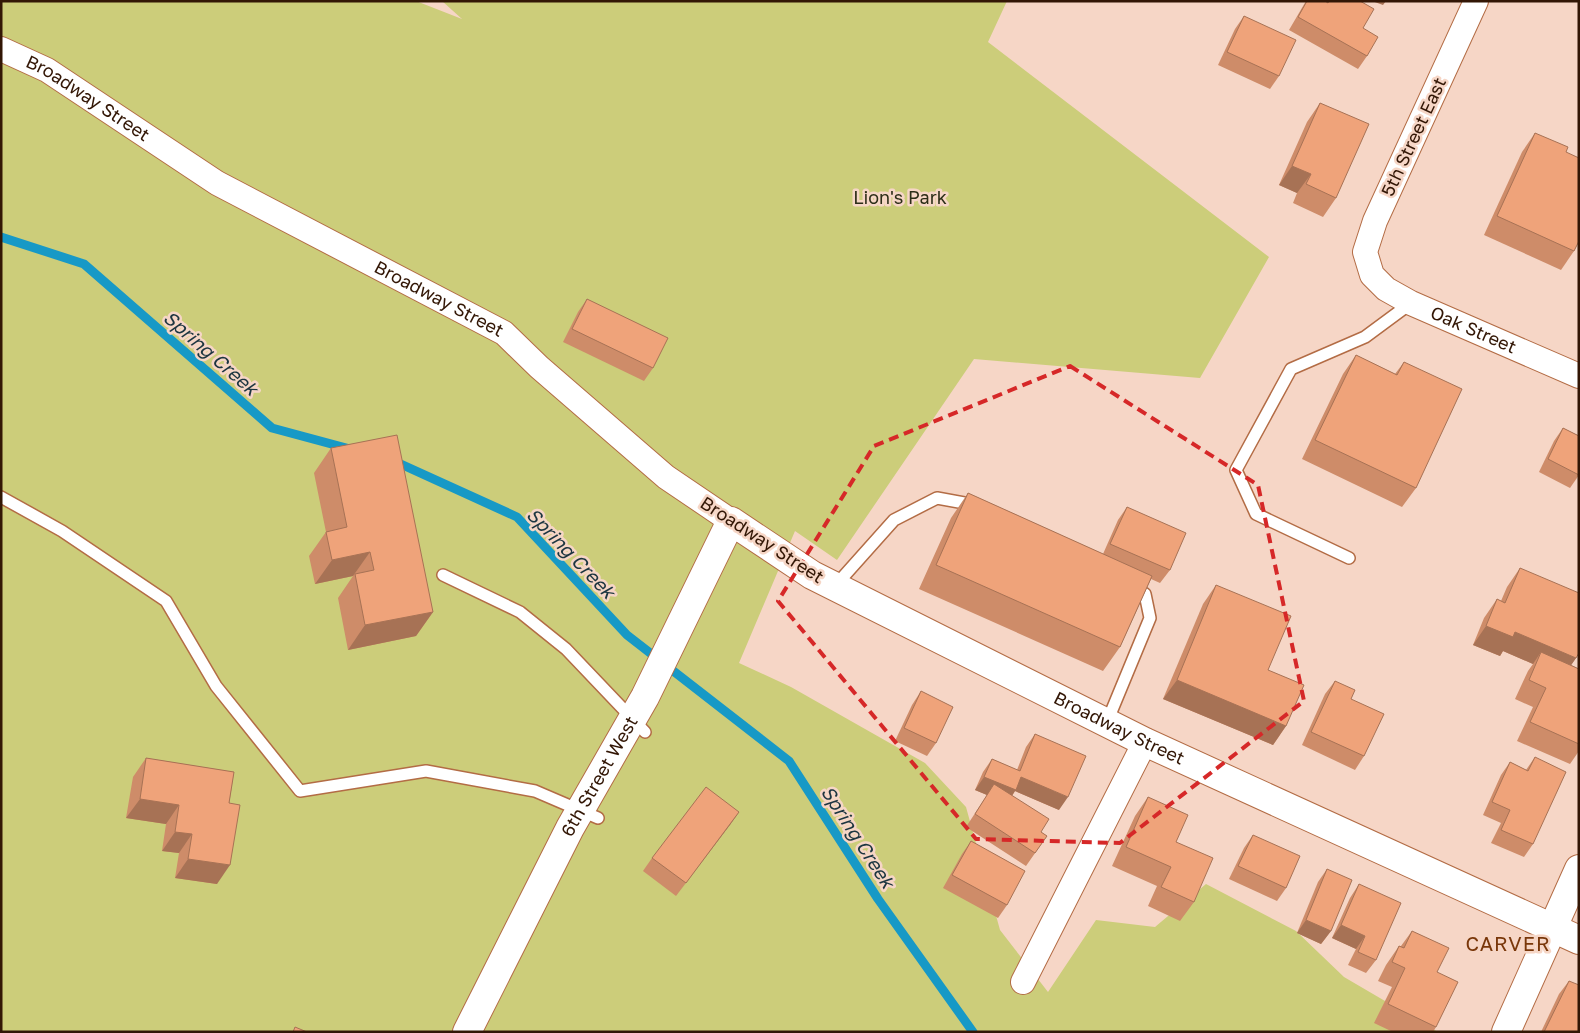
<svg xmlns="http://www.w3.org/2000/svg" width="1580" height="1033" font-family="'Golos Text',sans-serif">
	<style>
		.green { fill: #cccd7a }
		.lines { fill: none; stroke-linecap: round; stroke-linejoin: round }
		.stream { stroke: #1799c6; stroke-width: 9 }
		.service-casing { stroke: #b36c45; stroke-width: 14 }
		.minor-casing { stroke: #b36c45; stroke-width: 26 }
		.tertiary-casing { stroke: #b36c45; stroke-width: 30 }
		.service { stroke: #fff; stroke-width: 11 }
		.minor { stroke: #fff; stroke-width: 24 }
		.tertiary { stroke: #fff; stroke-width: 28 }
		.wall { fill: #ce8c69 }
		.shaded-wall { fill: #a77255 }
		.building { fill: #efa37a; stroke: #a77255 }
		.marked { fill: none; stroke: #d62828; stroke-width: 4; stroke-dasharray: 10 6; stroke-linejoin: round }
		.labels { text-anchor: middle; stroke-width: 5; stroke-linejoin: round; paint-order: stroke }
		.street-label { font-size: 18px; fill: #321605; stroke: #f6d6c6 }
		.park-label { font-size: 18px; fill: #2c2d17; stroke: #f6d6c6 }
		.water-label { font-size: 19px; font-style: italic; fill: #1c3540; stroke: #f6d6c6 }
		.quarter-label { font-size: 20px; letter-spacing: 1px; fill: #79370a; stroke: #f6d6c6 }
	</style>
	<rect width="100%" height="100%" fill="#f6d6c6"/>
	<path class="green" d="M 1,1 L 416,1 L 462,19 L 442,1 L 1007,1 L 988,42 L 1269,257 L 1200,378 L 974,359 L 837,560 L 795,531 L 739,663 L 791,687 L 925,763 L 966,807 L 1000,930 L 1048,992 L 1096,920 L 1155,927 L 1206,884 L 1296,931 L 1344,977 L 1438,1032 L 1,1032 Z"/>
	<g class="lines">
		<g class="stream">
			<path d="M 1,237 L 84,264 L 272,428 L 350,449"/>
			<path d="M 394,461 L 517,517 L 627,635 L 789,761 L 878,899 L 973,1032"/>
		</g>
		<defs>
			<g id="service">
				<path d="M 1,497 L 62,531 L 166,601 L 216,686 L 300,791 L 426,771 L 535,791 L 598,818"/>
				<path d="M 1349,558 L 1256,514 L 1236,470 L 1291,369 L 1365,337 L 1411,303"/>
				<path d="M 443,575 L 520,612 L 566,649 L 645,732"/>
				<path d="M 835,586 L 894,520 L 937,498 L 975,505"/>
				<path d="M 1107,722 L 1150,618 L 1145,594 L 1131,585"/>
			</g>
			<g id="minor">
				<path id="s1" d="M 1476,1 L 1375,221 L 1365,252 L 1372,275 L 1386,289 L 1411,303 L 1579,376"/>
				<path id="s2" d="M 1,49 L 47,70 L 217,183 L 504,333 L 539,367 L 666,477 L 731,521"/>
				<path d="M 1023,982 L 1145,742"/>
			</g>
			<g id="tertiary">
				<path id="s3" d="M 467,1032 L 570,828 L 645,697 L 731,521 L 812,575 L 1145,742 L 1579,940"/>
				<path d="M 1506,1032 L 1579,869"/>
			</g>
		</defs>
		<use href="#service" class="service-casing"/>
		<use href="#minor" class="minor-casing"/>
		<use href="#tertiary" class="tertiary-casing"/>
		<use href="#service" class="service"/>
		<use href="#minor" class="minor"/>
		<use href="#tertiary" class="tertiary"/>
	</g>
	<g class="wall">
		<path d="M 1306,1 L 1325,1 L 1327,2 L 1327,1 L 1360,1 L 1367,56 L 1358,69 L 1289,30 Z"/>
		<path d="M 1244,16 L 1279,76 L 1270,89 L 1218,65 L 1235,29 Z"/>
		<path d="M 1320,103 L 1336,198 L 1323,217 L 1293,203 L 1297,193 L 1279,185 L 1307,122 Z"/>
		<path d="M 1535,133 L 1566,152 L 1574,251 L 1561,270 L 1484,235 L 1522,152 Z"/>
		<path d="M 587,299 L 653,368 L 644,381 L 563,342 L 578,312 Z"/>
		<path d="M 1356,355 L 1395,374 L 1404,362 L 1416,488 L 1402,507 L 1302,459 L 1343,374 Z"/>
		<path d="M 1563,428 L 1579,436 L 1579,475 L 1570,488 L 1539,472 L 1554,441 Z"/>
		<path d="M 331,448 L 433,612 L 416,636 L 348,650 L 338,598 L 353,576 L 315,584 L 309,556 L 326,532 L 314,473 Z"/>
		<path d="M 968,493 L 1103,554 L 1118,520 L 1127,507 L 1170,570 L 1160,583 L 1151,579 L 1120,647 L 1103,671 L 919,589 L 951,518 Z"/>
		<path d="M 1520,568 L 1576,658 L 1571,665 L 1579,669 L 1579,751 L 1570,764 L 1517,741 L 1533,707 L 1515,699 L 1528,671 L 1533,664 L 1503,651 L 1500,656 L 1473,645 L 1484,618 L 1497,599 L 1501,601 L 1507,587 Z"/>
		<path d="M 1216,585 L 1286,726 L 1273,745 L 1163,699 L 1203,604 Z"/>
		<path d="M 1335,681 L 1351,699 L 1364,756 L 1355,770 L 1302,745 L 1325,694 Z"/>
		<path d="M 921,691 L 936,743 L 927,756 L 895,741 L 912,705 Z"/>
		<path d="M 1035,734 L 1059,810 L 1015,791 L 1012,796 L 1041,832 L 1047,836 L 1026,866 L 966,827 L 987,795 L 975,790 L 983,772 L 992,759 L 1017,770 L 1026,747 Z"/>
		<path d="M 1535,757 L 1533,844 L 1524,857 L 1491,843 L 1501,823 L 1483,815 L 1501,775 L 1510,762 L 1526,770 Z"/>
		<path d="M 146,758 L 234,772 L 217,884 L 175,878 L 179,853 L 162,851 L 166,824 L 126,818 L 133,777 Z"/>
		<path d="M 1148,797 L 1176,842 L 1194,902 L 1180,921 L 1148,906 L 1157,886 L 1112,866 L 1135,816 Z"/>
		<path d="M 739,812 L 676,896 L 643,871 L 652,858 Z"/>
		<path d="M 1253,835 L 1286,888 L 1277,901 L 1229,879 L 1244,848 Z"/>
		<path d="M 971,841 L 1007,905 L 998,918 L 943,888 L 962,854 Z"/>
		<path d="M 1327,869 L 1331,931 L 1321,944 L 1297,933 L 1318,882 Z"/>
		<path d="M 1359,884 L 1376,960 L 1366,973 L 1348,965 L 1356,949 L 1332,938 L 1350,898 Z"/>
		<path d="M 1412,931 L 1437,972 L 1436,1027 L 1433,1032 L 1393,1032 L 1374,1023 L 1392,987 L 1378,981 L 1386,965 L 1399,946 L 1401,946 Z"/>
		<path d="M 1569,981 L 1579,1032 L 1541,1032 L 1559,994 Z"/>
	</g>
	<g class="shaded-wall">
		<path d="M 1372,1 L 1386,1 L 1383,5 Z"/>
		<path d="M 1292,166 L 1311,174 L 1297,193 L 1279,185 Z"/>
		<path d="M 370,552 L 353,576 L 315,584 L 332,560 Z"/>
		<path d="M 433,612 L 416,636 L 348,650 L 365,625 Z"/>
		<path d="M 1486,626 L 1515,632 L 1576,658 L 1563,677 L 1541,652 L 1533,664 L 1503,651 L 1500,656 L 1473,645 Z"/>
		<path d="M 1177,680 L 1286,726 L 1273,745 L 1163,699 Z"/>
		<path d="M 984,777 L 1021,777 L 1068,797 L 1059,810 L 1015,791 L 1007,803 L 994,784 L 987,795 L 975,790 Z"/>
		<path d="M 140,799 L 179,805 L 166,824 L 126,818 Z"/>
		<path d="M 739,812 L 730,825 L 676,896 L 686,883 Z"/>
		<path d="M 175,832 L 192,834 L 179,853 L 162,851 Z"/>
		<path d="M 188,859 L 230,865 L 217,884 L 175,878 Z"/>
		<path d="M 1306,920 L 1331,931 L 1321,944 L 1297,933 Z"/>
		<path d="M 1341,925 L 1365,936 L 1356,949 L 1332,938 Z"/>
	</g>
	<g class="building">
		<path d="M 1307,1 L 1325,1 L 1328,3 L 1329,1 L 1360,1 L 1374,9 L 1363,28 L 1378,37 L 1367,56 L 1298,17 Z"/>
		<path d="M 1244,16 L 1296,40 L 1279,76 L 1227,52 Z"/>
		<path d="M 1320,103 L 1369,124 L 1336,198 L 1306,184 L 1311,174 L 1292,166 Z"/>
		<path d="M 1535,133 L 1568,147 L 1566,152 L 1579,158 L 1579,241 L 1574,251 L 1497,216 Z"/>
		<path d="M 587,299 L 668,338 L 653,368 L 572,329 Z"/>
		<path d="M 1356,355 L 1397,375 L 1404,362 L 1462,389 L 1416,488 L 1315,440 Z"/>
		<path d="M 1563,428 L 1579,436 L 1579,475 L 1548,459 Z"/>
		<path d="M 397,435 L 433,612 L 365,625 L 355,574 L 374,570 L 370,552 L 332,560 L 326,532 L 347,527 L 331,448 Z"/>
		<path d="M 968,493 L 1152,576 L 1120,647 L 936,565 Z"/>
		<path d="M 1127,507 L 1186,533 L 1170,570 L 1110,544 Z"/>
		<path d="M 1520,568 L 1579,593 L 1579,653 L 1576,658 L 1515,632 L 1513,637 L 1486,626 L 1497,599 L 1505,603 Z"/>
		<path d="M 1216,585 L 1291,616 L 1268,670 L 1304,685 L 1286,726 L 1177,680 Z"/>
		<path d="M 1541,652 L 1579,669 L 1579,744 L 1530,722 L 1546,688 L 1529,680 Z"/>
		<path d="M 1335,681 L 1355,690 L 1351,699 L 1384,714 L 1364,756 L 1311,732 Z"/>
		<path d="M 921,691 L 953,707 L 936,743 L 904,728 Z"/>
		<path d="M 1035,734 L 1086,756 L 1068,797 L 1021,777 L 1016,790 L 984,777 L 992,759 L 1020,771 Z"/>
		<path d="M 1535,757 L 1566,772 L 1533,844 L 1501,830 L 1510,810 L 1492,802 L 1510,762 L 1528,771 Z"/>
		<path d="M 146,758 L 234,772 L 229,803 L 240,805 L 230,865 L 188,859 L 192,834 L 175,832 L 179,805 L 140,799 Z"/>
		<path d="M 994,784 L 1049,819 L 1041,832 L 1047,836 L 1035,853 L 975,814 Z"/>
		<path d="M 706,787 L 739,812 L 686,883 L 652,858 Z"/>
		<path d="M 1148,797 L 1188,815 L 1176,842 L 1213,858 L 1194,902 L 1161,887 L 1171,867 L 1126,847 Z"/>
		<path d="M 1253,835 L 1300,856 L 1286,888 L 1238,866 Z"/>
		<path d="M 971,841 L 1025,871 L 1007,905 L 952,875 Z"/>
		<path d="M 1327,869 L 1352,880 L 1331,931 L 1306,920 Z"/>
		<path d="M 1359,884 L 1401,903 L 1376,960 L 1358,952 L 1365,936 L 1341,925 Z"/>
		<path d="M 1412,931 L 1449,948 L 1437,972 L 1458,982 L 1436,1027 L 1388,1004 L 1405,968 L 1392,962 L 1399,946 L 1404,948 Z"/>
		<path d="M 1569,981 L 1579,985 L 1579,1032 L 1544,1032 Z"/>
		<path d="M 295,1027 L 307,1032 L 293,1032 Z"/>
	</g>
	<path class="marked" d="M 1070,366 L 1258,485 L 1304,701 L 1120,843 L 976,839 L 778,601 L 874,446 Z"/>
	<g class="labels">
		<g class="street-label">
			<text dy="6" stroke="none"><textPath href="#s2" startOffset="100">Broadway Street</textPath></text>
			<text transform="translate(1414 137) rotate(-65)" y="6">5th Street East</text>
			<text dy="6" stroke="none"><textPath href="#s2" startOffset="505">Broadway Street</textPath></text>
			<text dy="6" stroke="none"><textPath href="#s1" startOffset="415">Oak Street</textPath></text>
			<text transform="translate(762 540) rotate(33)" y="6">Broadway Street</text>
			<text dy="6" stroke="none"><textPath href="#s3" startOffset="1016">Broadway Street</textPath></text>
			<text dy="6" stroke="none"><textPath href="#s3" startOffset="288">6th Street West</textPath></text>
		</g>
		<g class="park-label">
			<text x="900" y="204">Lion's Park</text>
		</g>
		<g class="water-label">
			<text transform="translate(211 353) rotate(41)" y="7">Spring Creek</text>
			<text transform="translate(571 553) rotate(46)" y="7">Spring Creek</text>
			<text transform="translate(858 837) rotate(57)" y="7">Spring Creek</text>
		</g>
		<g class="quarter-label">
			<text x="1508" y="951">CARVER</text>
		</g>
	</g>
	<rect width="1580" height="1033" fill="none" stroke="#321605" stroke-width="5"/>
</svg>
